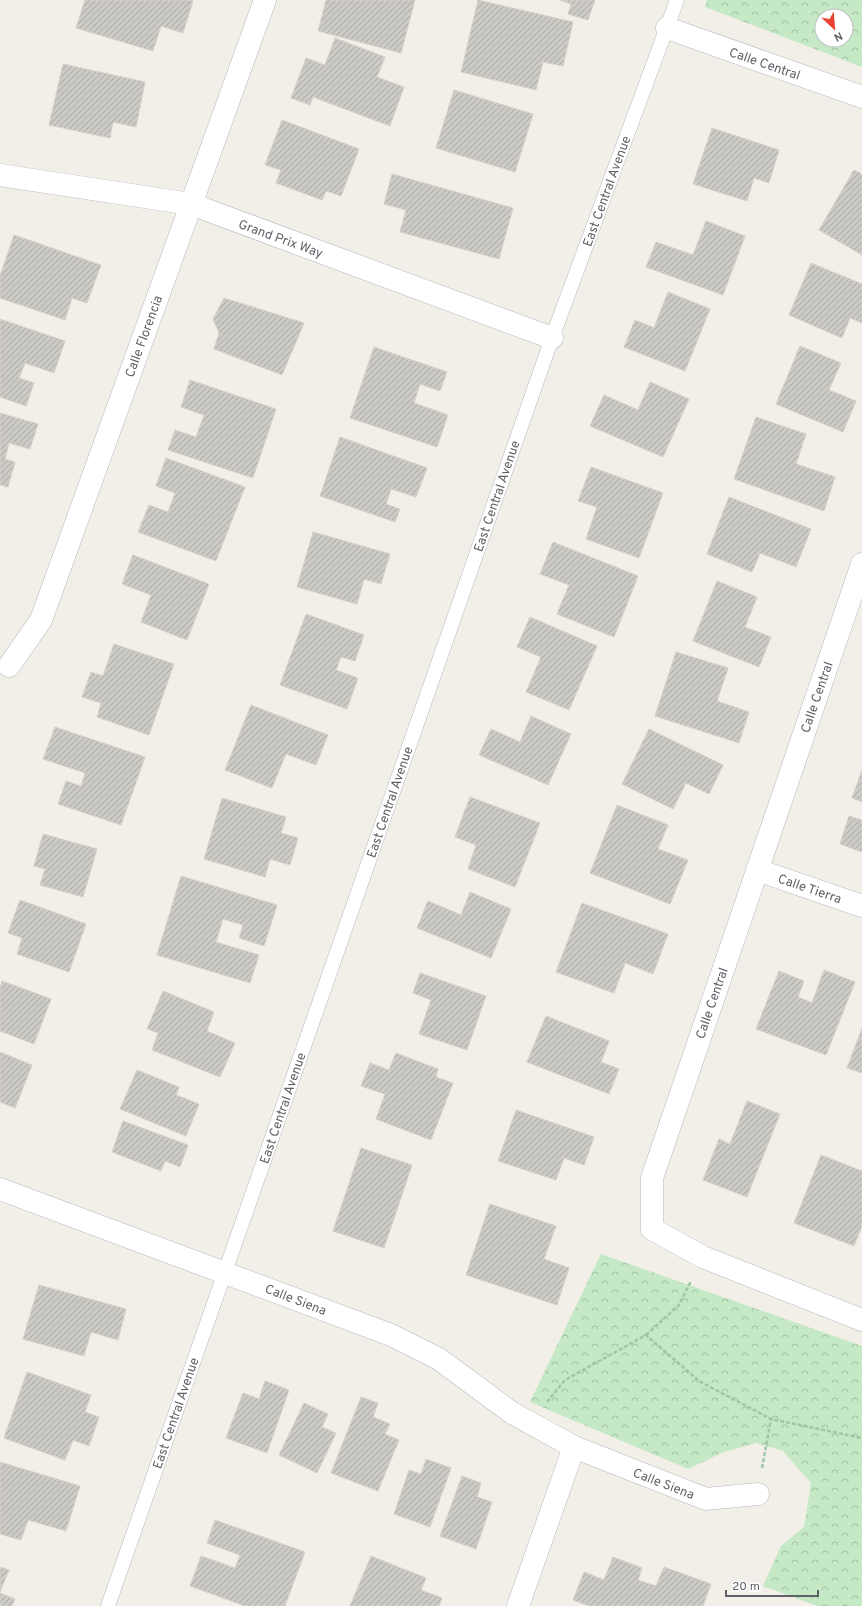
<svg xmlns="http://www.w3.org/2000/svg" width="862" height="1606" font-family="Overpass,sans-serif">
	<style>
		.park { fill: url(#park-crowns); fill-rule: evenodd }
		.building { fill: url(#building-hatch); stroke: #d6d1c6 }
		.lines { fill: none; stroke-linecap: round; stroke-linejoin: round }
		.service-casing { stroke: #b5b8bc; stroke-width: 15 }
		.minor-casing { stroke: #b5b8bc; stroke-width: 23 }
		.path { stroke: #9cc7a9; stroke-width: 2.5; stroke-dasharray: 4 2; stroke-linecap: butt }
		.service { stroke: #fff; stroke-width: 14 }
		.minor { stroke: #fff; stroke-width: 22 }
		.labels { text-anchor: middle; stroke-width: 3.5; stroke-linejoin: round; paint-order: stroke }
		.street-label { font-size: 13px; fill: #5f6368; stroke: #fff }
	</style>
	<defs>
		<pattern id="park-crowns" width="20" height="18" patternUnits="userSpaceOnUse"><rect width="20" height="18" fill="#c5e8c5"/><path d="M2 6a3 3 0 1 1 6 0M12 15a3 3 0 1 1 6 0" fill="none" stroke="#a3c0a4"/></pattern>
		<pattern id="building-hatch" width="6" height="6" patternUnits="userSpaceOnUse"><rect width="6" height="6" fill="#cccac5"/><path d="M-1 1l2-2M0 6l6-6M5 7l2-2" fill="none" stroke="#a9a8a4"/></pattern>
	</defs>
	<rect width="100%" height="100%" fill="#f1efe8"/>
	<g class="park">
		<path d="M 707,0 L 862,0 L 862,67 L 705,7 ZM 822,16 L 846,16 L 846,40 L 822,40 Z"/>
		<path d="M 601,1254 L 862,1346 L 862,1606 L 817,1606 L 763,1586 L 781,1546 L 804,1527 L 811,1483 L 783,1451 L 756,1443 L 724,1452 L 688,1469 L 530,1402 Z"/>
	</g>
	<g class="building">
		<path d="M 85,0 L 189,0 L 193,1 L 183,33 L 161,26 L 153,51 L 76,28 Z"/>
		<path d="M 326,0 L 415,0 L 401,53 L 318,31 Z"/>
		<path d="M 478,0 L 573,22 L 563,66 L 543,62 L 536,90 L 461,72 Z"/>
		<path d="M 560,0 L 595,0 L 588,20 L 568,14 L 571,4 Z"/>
		<path d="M 335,38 L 385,57 L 377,77 L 404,87 L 390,126 L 313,97 L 310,105 L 291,98 L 306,58 L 325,65 Z"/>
		<path d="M 63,64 L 145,82 L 136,127 L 113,122 L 110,138 L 49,125 Z"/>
		<path d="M 454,90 L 533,114 L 515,172 L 436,148 Z"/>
		<path d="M 282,120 L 359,149 L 341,196 L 326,191 L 322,200 L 276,183 L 281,170 L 265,165 Z"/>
		<path d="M 712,128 L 779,150 L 769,183 L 754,178 L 747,201 L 693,184 Z"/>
		<path d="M 854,170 L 862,174 L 862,255 L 819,230 Z"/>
		<path d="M 392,174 L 513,208 L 499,259 L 400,232 L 406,210 L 384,204 Z"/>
		<path d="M 706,221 L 745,236 L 723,295 L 646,267 L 656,242 L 693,255 Z"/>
		<path d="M 14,235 L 101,265 L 87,303 L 72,298 L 65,320 L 0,298 L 0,276 Z"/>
		<path d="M 811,263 L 862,284 L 862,323 L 850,318 L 842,338 L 789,315 Z"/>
		<path d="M 668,292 L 710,309 L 685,371 L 624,347 L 635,320 L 654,328 Z"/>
		<path d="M 224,298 L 304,323 L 282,375 L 214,349 L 219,333 L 213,319 Z"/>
		<path d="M 0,319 L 65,341 L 54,373 L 25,363 L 19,378 L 34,383 L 26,406 L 0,397 Z"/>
		<path d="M 800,346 L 841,363 L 829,390 L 856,401 L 843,432 L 776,404 Z"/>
		<path d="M 374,347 L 447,372 L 440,391 L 420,384 L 414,403 L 448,415 L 437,447 L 350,418 Z"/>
		<path d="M 190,380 L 276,409 L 253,478 L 168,450 L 175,430 L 196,437 L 204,415 L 181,407 Z"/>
		<path d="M 650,382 L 689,399 L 663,457 L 590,426 L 604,395 L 638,410 Z"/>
		<path d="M 0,413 L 38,424 L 30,449 L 9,443 L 5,459 L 15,462 L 8,487 L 0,485 Z"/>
		<path d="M 756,417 L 806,434 L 796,464 L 835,477 L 824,511 L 734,479 Z"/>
		<path d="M 340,437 L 427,468 L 416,497 L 391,489 L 386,504 L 400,509 L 395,522 L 320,496 Z"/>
		<path d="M 166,458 L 245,487 L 216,561 L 138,532 L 149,505 L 168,512 L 175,493 L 156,486 Z"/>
		<path d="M 591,467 L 663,493 L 639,558 L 586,539 L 597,507 L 578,501 Z"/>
		<path d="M 729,497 L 811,529 L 796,567 L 760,553 L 752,572 L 707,554 Z"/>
		<path d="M 313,532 L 390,554 L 381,584 L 364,579 L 357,604 L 297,587 Z"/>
		<path d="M 553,542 L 638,576 L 614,637 L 557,614 L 569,585 L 540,574 Z"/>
		<path d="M 133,555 L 209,584 L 187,640 L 141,622 L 151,595 L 122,584 Z"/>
		<path d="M 717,581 L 757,597 L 745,627 L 771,637 L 759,667 L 693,641 Z"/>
		<path d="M 306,614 L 364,635 L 355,661 L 341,657 L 336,670 L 358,678 L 347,709 L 280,685 Z"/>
		<path d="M 530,617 L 597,646 L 569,710 L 526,692 L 541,657 L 517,647 Z"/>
		<path d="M 114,644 L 174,664 L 149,735 L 97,717 L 101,703 L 82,697 L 91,672 L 103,676 Z"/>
		<path d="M 676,652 L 728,668 L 717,701 L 749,712 L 739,743 L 655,716 Z"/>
		<path d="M 251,705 L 328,735 L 316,765 L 286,754 L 272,788 L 225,770 Z"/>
		<path d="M 531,716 L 571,734 L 548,785 L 479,755 L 491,729 L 520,742 Z"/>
		<path d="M 55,727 L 145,757 L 121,825 L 58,804 L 66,781 L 81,786 L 85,773 L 43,759 Z"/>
		<path d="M 649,729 L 723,765 L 709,794 L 686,783 L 673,809 L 622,784 Z"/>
		<path d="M 862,770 L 862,802 L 852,798 Z"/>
		<path d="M 470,797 L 540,823 L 515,887 L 468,869 L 476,845 L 455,837 Z"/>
		<path d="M 222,798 L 286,817 L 281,833 L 298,838 L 290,865 L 270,859 L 265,877 L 204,859 Z"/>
		<path d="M 617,805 L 668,825 L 658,849 L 688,860 L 670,904 L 590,873 Z"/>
		<path d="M 849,816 L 862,820 L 862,852 L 840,844 Z"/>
		<path d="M 43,834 L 97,849 L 83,897 L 40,885 L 45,869 L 34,866 Z"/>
		<path d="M 181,876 L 277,905 L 264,946 L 239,938 L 243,925 L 223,919 L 216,942 L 259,955 L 250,983 L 157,955 Z"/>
		<path d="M 470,892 L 511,909 L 491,958 L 417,928 L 428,901 L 461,915 Z"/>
		<path d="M 20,900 L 86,924 L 69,972 L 17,954 L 22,938 L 8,933 Z"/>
		<path d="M 582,903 L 668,934 L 653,974 L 625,963 L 614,993 L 556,972 Z"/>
		<path d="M 824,970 L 855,982 L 826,1055 L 756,1029 L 779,971 L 804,981 L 798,997 L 812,1003 Z"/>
		<path d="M 420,973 L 486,996 L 467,1050 L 419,1034 L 431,1000 L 413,993 Z"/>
		<path d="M 2,981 L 51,999 L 34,1044 L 0,1031 L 0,988 Z"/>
		<path d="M 163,991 L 214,1012 L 207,1031 L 235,1043 L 220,1077 L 152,1050 L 158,1033 L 147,1029 Z"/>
		<path d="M 546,1016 L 609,1041 L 601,1062 L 619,1069 L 609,1094 L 527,1062 Z"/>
		<path d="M 862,1028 L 862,1073 L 847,1068 Z"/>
		<path d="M 0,1052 L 32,1065 L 15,1108 L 0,1102 Z"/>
		<path d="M 396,1053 L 438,1069 L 436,1077 L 453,1083 L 431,1140 L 376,1119 L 385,1094 L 361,1086 L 370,1063 L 389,1070 Z"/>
		<path d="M 137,1070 L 179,1087 L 176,1095 L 199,1104 L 186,1136 L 120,1109 Z"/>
		<path d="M 747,1101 L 780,1114 L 747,1197 L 703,1180 L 719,1139 L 730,1144 Z"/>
		<path d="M 516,1110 L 594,1137 L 584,1165 L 564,1158 L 556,1180 L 498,1161 Z"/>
		<path d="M 123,1121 L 188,1145 L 180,1167 L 165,1161 L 161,1171 L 112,1152 Z"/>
		<path d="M 361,1148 L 412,1165 L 384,1248 L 333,1231 Z"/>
		<path d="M 821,1155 L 862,1171 L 862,1226 L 854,1246 L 794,1223 Z"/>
		<path d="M 490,1204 L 556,1226 L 544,1259 L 569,1268 L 557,1305 L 466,1275 Z"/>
		<path d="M 39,1285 L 126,1309 L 118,1340 L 91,1332 L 84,1356 L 23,1339 Z"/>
		<path d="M 27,1372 L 91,1395 L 85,1412 L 99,1417 L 89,1446 L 73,1440 L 65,1460 L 4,1438 Z"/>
		<path d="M 265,1381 L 289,1390 L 267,1453 L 226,1438 L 243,1393 L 259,1399 Z"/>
		<path d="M 361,1397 L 378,1403 L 373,1417 L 390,1424 L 385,1434 L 399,1440 L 378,1491 L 331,1473 Z"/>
		<path d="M 304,1403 L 328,1414 L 322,1427 L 336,1433 L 317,1473 L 279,1455 Z"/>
		<path d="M 426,1459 L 451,1468 L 430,1527 L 394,1514 L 409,1470 L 421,1474 Z"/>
		<path d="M 0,1462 L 80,1486 L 66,1531 L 28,1520 L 21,1540 L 0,1534 Z"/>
		<path d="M 462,1476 L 481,1483 L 477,1497 L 492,1502 L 476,1549 L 440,1536 Z"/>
		<path d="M 215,1520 L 305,1552 L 285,1606 L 245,1606 L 190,1586 L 201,1556 L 235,1568 L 240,1555 L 207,1543 Z"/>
		<path d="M 371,1556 L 426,1578 L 421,1590 L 442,1598 L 439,1606 L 350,1606 Z"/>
		<path d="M 613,1557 L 642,1568 L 638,1580 L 656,1586 L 664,1567 L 711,1584 L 703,1606 L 589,1606 L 573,1600 L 584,1572 L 604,1580 Z"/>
		<path d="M 0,1567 L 9,1570 L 0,1592 Z"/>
		<path d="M 0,1593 L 15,1599 L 12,1606 L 0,1606 Z"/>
	</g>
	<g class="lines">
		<defs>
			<path id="service" d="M 108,1606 L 552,338 L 677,0"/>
			<g id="minor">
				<path d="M 667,28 L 862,97"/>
				<path d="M 0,175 L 191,204 L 552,338"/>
				<path d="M 862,564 L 652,1178 L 652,1229 L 703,1257 L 862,1320"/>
				<path d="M 9,666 L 41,620 L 265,0"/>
				<path d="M 757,870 L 862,906"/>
				<path d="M 0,1189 L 391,1335 L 439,1359 L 512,1413 L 574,1447"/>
				<path d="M 518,1606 L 574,1447 L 706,1499 L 758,1494"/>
			</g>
		</defs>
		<use href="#service" class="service-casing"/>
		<use href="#minor" class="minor-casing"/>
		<g class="path">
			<path d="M 646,1335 L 679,1305 L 691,1281"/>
			<path d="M 547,1402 L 565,1380 L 646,1335 L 699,1381 L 771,1419 L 862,1438"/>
			<path d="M 762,1468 L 771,1419"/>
		</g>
		<use href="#service" class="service"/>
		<use href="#minor" class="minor"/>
	</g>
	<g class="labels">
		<g class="street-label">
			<text transform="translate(765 63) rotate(19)" y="5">Calle Central</text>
			<text transform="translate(606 191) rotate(-70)" y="5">East Central Avenue</text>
			<text transform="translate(281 238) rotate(20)" y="5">Grand Prix Way</text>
			<text transform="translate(143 336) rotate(-70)" y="5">Calle Florencia</text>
			<text transform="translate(496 496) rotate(-71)" y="5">East Central Avenue</text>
			<text transform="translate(816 697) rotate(-71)" y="5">Calle Central</text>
			<text transform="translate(389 802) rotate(-71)" y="5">East Central Avenue</text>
			<text transform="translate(810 888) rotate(19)" y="5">Calle Tierra</text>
			<text transform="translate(711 1003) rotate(-71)" y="5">Calle Central</text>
			<text transform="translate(282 1108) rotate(-71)" y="5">East Central Avenue</text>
			<text transform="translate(296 1299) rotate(21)" y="5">Calle Siena</text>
			<text transform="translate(175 1413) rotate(-71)" y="5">East Central Avenue</text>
			<text transform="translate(664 1483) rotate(21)" y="5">Calle Siena</text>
		</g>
	</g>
	<g transform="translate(834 28) rotate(154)"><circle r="19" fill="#ffffff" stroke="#bfc1c3"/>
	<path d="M0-3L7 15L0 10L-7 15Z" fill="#ea4335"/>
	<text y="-6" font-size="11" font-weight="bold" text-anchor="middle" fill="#5f6368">N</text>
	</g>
	<path d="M726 1590v6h92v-6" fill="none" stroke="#5f6368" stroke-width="2"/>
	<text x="732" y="1590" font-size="12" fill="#5f6368" stroke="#ffffff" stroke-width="3" paint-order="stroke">20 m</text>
</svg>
